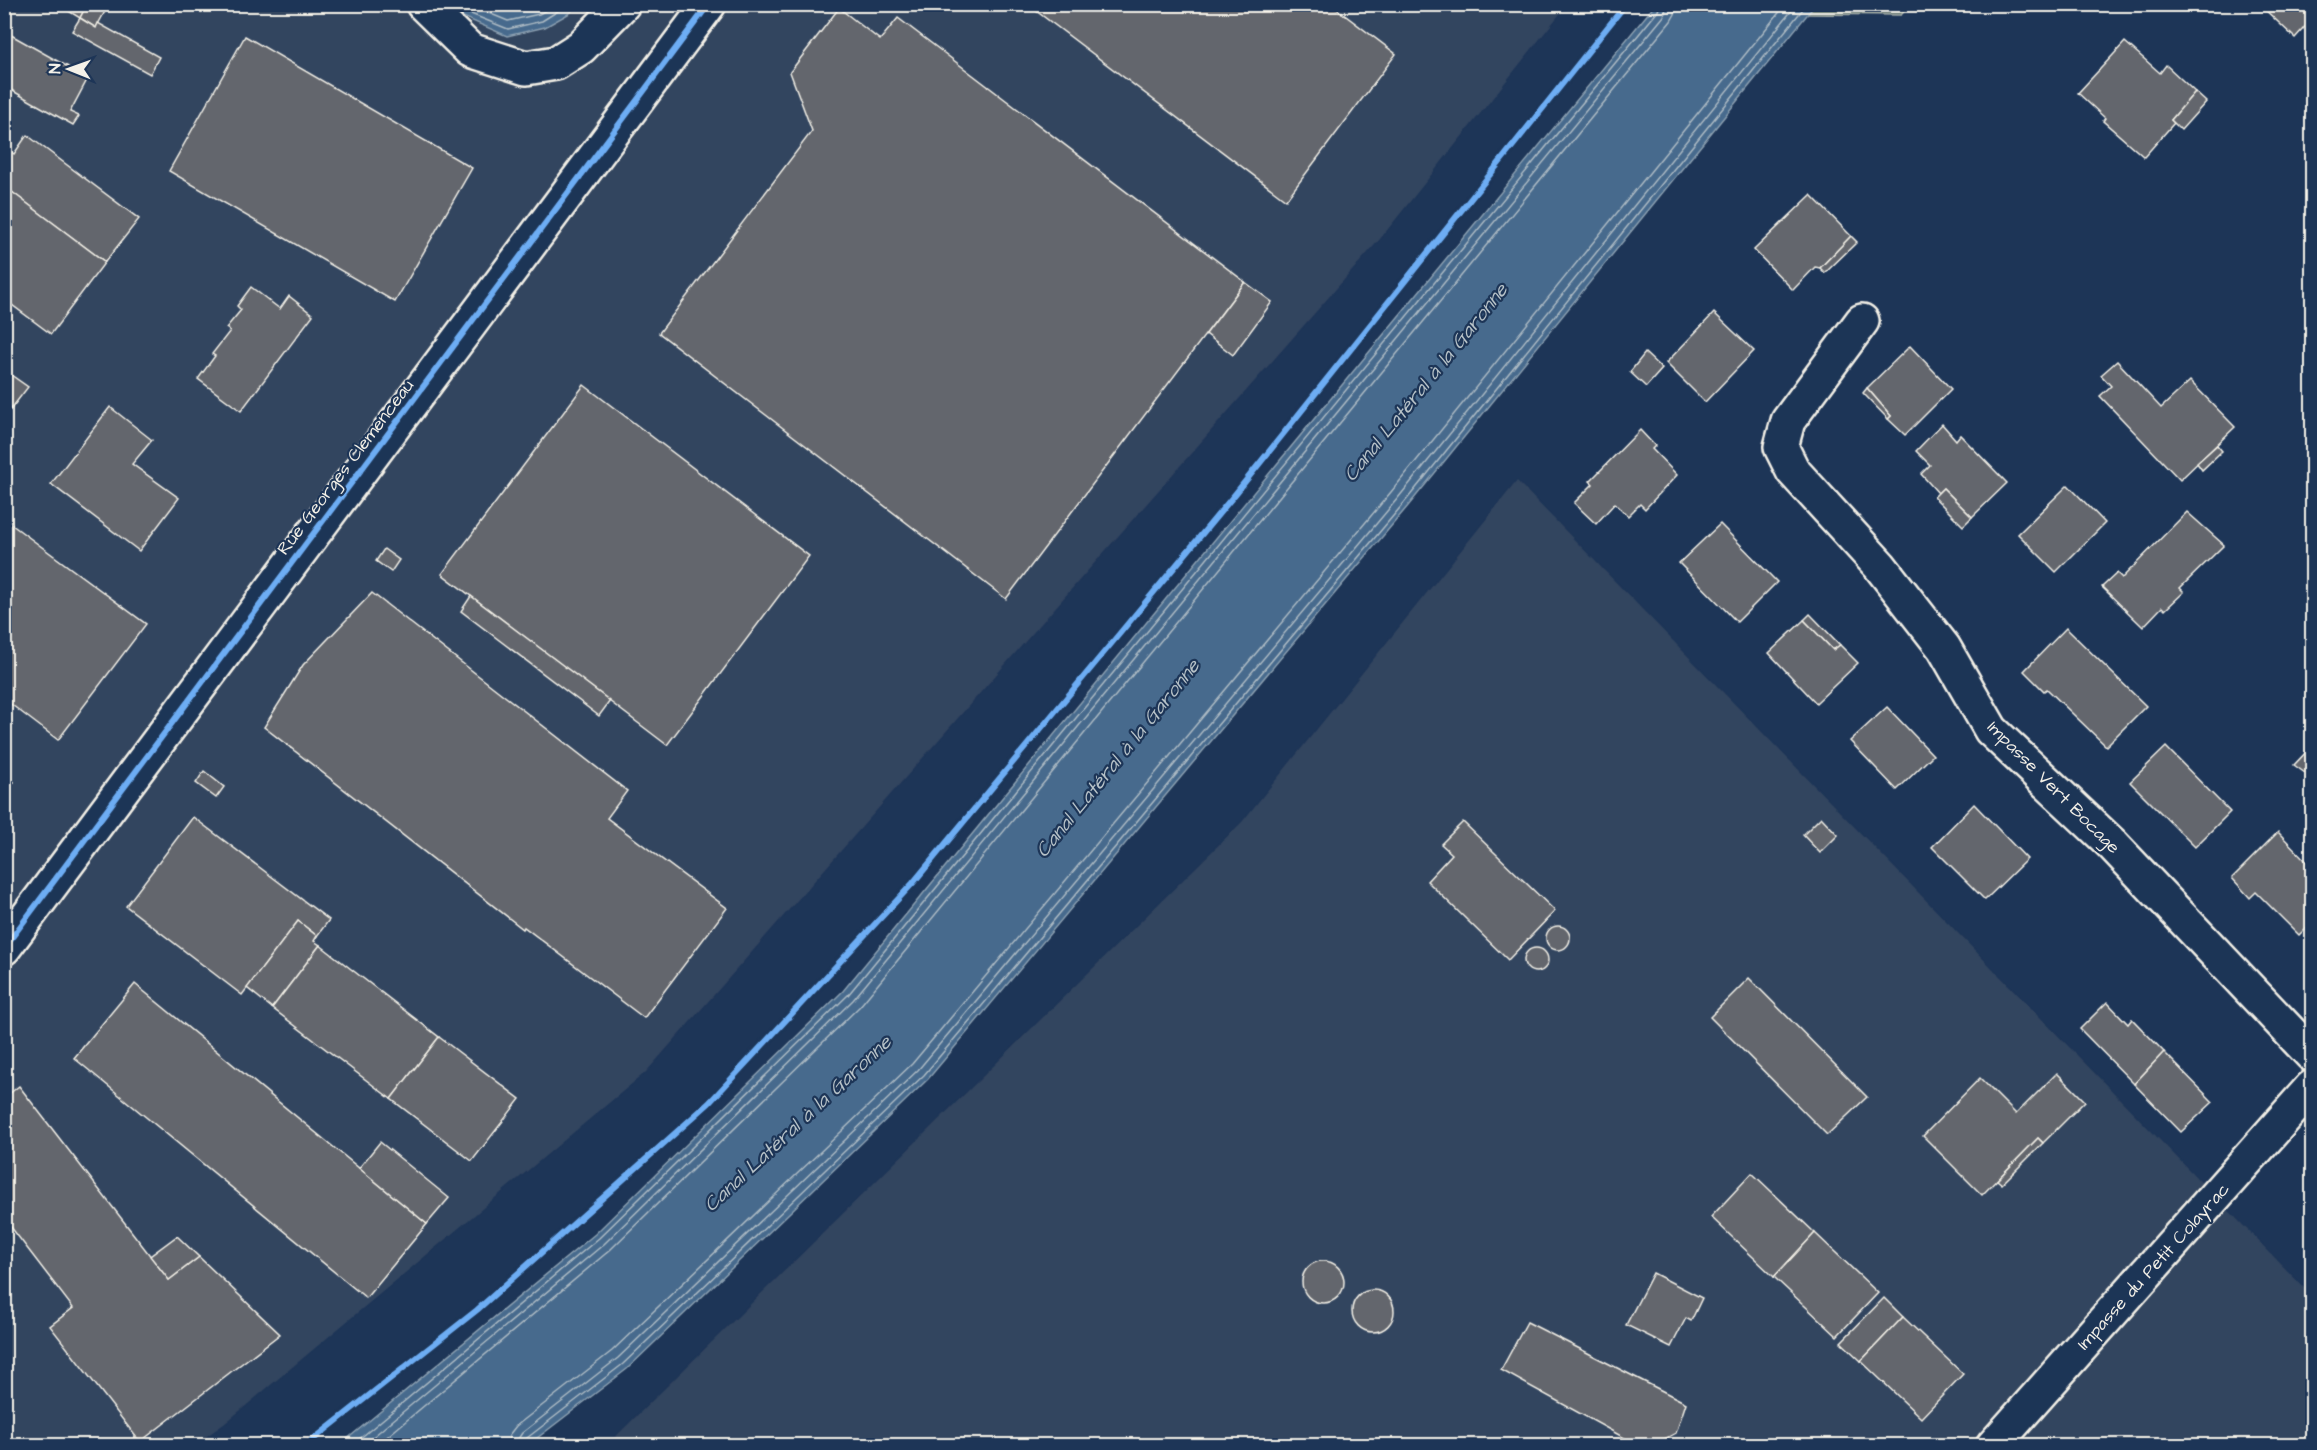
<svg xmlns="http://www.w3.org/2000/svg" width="2317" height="1450" font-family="'Architects Daughter',sans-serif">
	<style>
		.built { fill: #32445e }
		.green { fill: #5b706c; stroke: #a8b0aa; stroke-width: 1.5 }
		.water { fill: #466a8d; stroke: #8ca0b1; stroke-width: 1.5 }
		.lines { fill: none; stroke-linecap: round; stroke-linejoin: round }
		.shore { stroke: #aebbc4; stroke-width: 1.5 }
		.building { fill: #63666d; stroke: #f4f1e8; stroke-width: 1.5 }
		.minor-casing { stroke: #f4f1e8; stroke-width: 38 }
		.minor { stroke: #1d3557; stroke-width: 33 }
		.cycleway-casing { stroke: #1d3557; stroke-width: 10 }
		.cycleway { stroke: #6dadf4; stroke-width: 6 }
		.labels { text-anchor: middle; stroke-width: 4.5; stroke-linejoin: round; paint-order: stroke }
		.street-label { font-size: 18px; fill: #f4f1e8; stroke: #1d3557 }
		.water-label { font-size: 20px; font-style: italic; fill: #b7c2c8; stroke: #1d3557 }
	</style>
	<rect width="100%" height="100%" fill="#1d3557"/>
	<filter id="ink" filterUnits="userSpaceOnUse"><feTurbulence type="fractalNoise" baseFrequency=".0167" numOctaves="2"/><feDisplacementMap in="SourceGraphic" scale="12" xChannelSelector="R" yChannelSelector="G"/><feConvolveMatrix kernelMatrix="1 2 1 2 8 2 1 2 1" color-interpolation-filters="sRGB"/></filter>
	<g filter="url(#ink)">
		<g class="built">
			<path d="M 5,5 L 1567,5 L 1380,239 L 646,1072 L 224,1424 L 194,1445 L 5,1446 Z"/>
			<path d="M 1517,481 L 2312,1296 L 2312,1434 L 2307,1445 L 606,1446 L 1242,822 Z"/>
		</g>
		<path class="green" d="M 1815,5 L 1910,5 L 1901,15 L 1807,14 Z"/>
		<g class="water">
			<path d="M 460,5 L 577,5 L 570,13 L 545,27 L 507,36 L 454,13 Z"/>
			<path d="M 1655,5 L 1815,5 L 1408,506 L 928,1079 L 627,1369 L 528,1445 L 340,1445 L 595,1234 L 843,991 Z"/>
		</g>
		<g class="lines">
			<g class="shore">
				<path d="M 465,4 L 466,12 L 508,29 L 542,21 L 569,4"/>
				<path d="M 472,4 L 474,7 L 508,21 L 539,14 L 557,4"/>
				<path d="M 351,1446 L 599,1238 L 848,995 L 1658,11 L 1660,4"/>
				<path d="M 362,1446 L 604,1244 L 853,1000 L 1664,16 L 1667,4"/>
				<path d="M 376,1446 L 610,1250 L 860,1006 L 1671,21 L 1675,14 L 1676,4"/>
				<path d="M 508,1446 L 509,1435 L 516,1426 L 612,1351 L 912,1064 L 1391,492 L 1786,4"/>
				<path d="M 517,1446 L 518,1439 L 522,1433 L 618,1358 L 918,1070 L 1398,498 L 1797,4"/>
				<path d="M 525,1446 L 527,1438 L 623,1364 L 924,1075 L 1404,503 L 1807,4"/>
			</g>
		</g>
		<g class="building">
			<path d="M 57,4 L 87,4 L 80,18 Z"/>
			<path d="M 87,4 L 109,4 L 96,28 L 80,18 Z"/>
			<path d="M 1027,4 L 1330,4 L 1396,54 L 1286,200 Z"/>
			<path d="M 2259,4 L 2312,4 L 2312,19 L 2295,38 Z"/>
			<path d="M 839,8 L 880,40 L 898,18 L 1245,282 L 1006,599 L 659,333 L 812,131 L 790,72 Z"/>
			<path d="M 80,18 L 96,28 L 98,23 L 159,57 L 150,74 L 72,31 Z"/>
			<path d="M 4,31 L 88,78 L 70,112 L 79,116 L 73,125 L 4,86 Z"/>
			<path d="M 245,36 L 472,168 L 395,302 L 169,171 Z"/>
			<path d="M 2125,42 L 2160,73 L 2166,65 L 2195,92 L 2171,120 L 2174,123 L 2144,157 L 2103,121 L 2105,118 L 2078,93 Z"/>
			<path d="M 2195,92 L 2206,102 L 2181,130 L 2171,120 Z"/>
			<path d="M 27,135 L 139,219 L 105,262 L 4,186 L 4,147 L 14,154 Z"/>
			<path d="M 4,186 L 105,262 L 51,334 L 4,299 Z"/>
			<path d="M 1811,195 L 1851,236 L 1820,268 L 1815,267 L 1793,290 L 1754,250 Z"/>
			<path d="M 1851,236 L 1857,242 L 1825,273 L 1820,268 Z"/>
			<path d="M 1245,282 L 1272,302 L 1233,355 L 1206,334 Z"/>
			<path d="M 251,287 L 280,309 L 289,296 L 313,315 L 241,411 L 198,379 L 215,356 L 212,354 L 230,331 L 226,328 L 241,310 L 237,306 Z"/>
			<path d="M 1714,313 L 1754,351 L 1705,402 L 1666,363 Z"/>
			<path d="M 1910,346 L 1951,389 L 1905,435 L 1888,419 L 1891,416 L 1867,388 Z"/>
			<path d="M 1645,353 L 1662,369 L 1646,387 L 1630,372 Z"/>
			<path d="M 2117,361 L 2161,408 L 2190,381 L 2235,427 L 2180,480 L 2100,396 L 2111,386 L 2101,375 Z"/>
			<path d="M 4,370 L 28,387 L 4,418 Z"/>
			<path d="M 584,385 L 809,556 L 667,745 L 442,574 Z"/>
			<path d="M 1867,388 L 1891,416 L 1888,419 L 1863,393 Z"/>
			<path d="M 110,407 L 152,440 L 132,464 L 179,498 L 139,551 L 51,484 Z"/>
			<path d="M 1942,424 L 1956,440 L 1960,435 L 2007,483 L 1972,517 L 1943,488 L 1938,493 L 1921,474 L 1930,465 L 1916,451 Z"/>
			<path d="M 1640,430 L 1655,446 L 1652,449 L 1677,475 L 1645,509 L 1640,504 L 1628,516 L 1615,503 L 1596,524 L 1574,503 L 1593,484 L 1590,481 Z"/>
			<path d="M 2217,445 L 2222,451 L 2202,470 L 2197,463 Z"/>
			<path d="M 2068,485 L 2105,523 L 2056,572 L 2018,534 Z"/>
			<path d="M 1943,488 L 1972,517 L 1963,526 L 1934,497 Z"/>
			<path d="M 2187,512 L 2224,545 L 2180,588 L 2184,592 L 2165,610 L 2162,607 L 2143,627 L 2102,587 L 2117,573 L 2122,578 Z"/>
			<path d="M 4,519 L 146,624 L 58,740 L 4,699 Z"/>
			<path d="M 1720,524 L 1777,582 L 1737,622 L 1679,563 Z"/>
			<path d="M 384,549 L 399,560 L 391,572 L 376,561 Z"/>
			<path d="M 372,593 L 627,791 L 607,818 L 727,908 L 644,1018 L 524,927 L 523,929 L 264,727 L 303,665 Z"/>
			<path d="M 471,596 L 610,701 L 599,716 L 461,611 Z"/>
			<path d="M 1810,614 L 1840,645 L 1833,650 L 1804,620 Z"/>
			<path d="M 1804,620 L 1833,650 L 1840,645 L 1858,663 L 1816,703 L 1769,653 Z"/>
			<path d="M 2066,628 L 2146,706 L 2106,746 L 2047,689 L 2044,691 L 2024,671 Z"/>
			<path d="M 1887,707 L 1933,755 L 1897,790 L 1850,741 Z"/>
			<path d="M 2312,746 L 2312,778 L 2294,765 Z"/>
			<path d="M 2166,747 L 2230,812 L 2195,847 L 2130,782 Z"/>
			<path d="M 204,771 L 224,787 L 216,798 L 196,783 Z"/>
			<path d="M 4,775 L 14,782 L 4,795 Z"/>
			<path d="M 1974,804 L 2027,859 L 1985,900 L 1932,847 Z"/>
			<path d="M 193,817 L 329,920 L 317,936 L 298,921 L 242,995 L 126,906 Z"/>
			<path d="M 1821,817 L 1838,835 L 1820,853 L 1803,835 Z"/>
			<path d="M 1463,822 L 1555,911 L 1508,960 L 1427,881 L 1452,854 L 1441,844 Z"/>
			<path d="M 2278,832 L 2312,867 L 2312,922 L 2299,935 L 2256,892 L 2250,898 L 2232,878 Z"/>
			<path d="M 298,921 L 317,936 L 314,941 L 320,945 L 272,1008 L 247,988 Z"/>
			<circle cx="1558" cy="938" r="12"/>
			<path d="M 320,945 L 439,1037 L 391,1099 L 272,1008 Z"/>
			<circle cx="1536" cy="960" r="12"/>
			<path d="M 1749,978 L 1867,1097 L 1827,1135 L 1710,1017 Z"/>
			<path d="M 135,984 L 427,1224 L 366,1298 L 74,1058 Z"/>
			<path d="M 2107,1002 L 2128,1024 L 2132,1019 L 2164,1052 L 2134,1084 L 2080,1029 Z"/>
			<path d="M 439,1037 L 520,1099 L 472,1161 L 391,1099 Z"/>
			<path d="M 2164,1052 L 2213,1102 L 2181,1132 L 2134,1084 Z"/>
			<path d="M 2057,1073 L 2085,1101 L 2043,1143 L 2038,1138 L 1982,1195 L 1923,1136 L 1980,1078 L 2016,1114 Z"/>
			<path d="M 19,1086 L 169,1280 L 199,1257 L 280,1334 L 140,1442 L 50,1326 L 73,1308 L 4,1218 L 4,1098 Z"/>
			<path d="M 2038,1138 L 2043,1143 L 2002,1184 L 1997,1180 Z"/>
			<path d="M 380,1142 L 449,1198 L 427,1224 L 359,1168 Z"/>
			<path d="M 1752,1173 L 1815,1233 L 1774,1277 L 1711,1217 Z"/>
			<path d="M 1815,1233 L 1878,1293 L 1837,1336 L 1774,1277 Z"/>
			<path d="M 177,1236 L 199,1257 L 169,1280 L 150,1256 Z"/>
			<circle cx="1323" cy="1282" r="21"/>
			<path d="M 1653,1273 L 1702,1298 L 1691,1321 L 1686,1318 L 1671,1347 L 1626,1325 Z"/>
			<circle cx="1373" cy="1311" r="21"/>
			<path d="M 1884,1298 L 1903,1317 L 1861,1361 L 1841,1342 Z"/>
			<path d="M 1903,1317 L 1963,1374 L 1921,1418 L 1861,1361 Z"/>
			<path d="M 1527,1322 L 1686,1403 L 1676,1433 L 1652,1446 L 1639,1446 L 1501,1370 Z"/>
		</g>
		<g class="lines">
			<defs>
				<g id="minor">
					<path d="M 423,4 L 470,50 L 526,68 L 556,63 L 581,47 L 623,4"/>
					<path d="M 1862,321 L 1788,421 L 1781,447 L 1793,471 L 1880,566 L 1944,648 L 1991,730 L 2111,843 L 2312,1055"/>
					<path d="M 4,948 L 709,4"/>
					<path d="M 1993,1446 L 2312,1087"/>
				</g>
			</defs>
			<use href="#minor" class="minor-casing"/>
			<use href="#minor" class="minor"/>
			<defs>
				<g id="cycleway">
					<path d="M 4,948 L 709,4"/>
					<path d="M 305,1446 L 477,1310 L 709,1103 L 913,883 L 1236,493 L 1626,4"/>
				</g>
			</defs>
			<use href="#cycleway" class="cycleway-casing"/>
			<use href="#cycleway" class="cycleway"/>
		</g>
	</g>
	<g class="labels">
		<g class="street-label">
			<text transform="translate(345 467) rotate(-53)" y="6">Rue Georges Clemenceau</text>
			<text transform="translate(2054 787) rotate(45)" y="6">Impasse Vert Bocage</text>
			<text transform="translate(2153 1266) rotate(-48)" y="6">Impasse du Petit Colayrac</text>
		</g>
		<g class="water-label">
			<text transform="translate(1425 382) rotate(-51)" y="7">Canal Latéral à la Garonne</text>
			<text transform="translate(1117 758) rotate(-51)" y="7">Canal Latéral à la Garonne</text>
			<text transform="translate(797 1123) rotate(-43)" y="7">Canal Latéral à la Garonne</text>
		</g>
	</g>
	<rect width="2317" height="1450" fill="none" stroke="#1d3557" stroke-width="24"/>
	<rect x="12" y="12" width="2293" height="1426" fill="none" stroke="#f4f1e8" stroke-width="2" filter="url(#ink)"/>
	<g transform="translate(69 69) rotate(271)" stroke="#1d3557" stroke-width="4.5" paint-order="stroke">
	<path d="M0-4.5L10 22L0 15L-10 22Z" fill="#f4f1e8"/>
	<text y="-9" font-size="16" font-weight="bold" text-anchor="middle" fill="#f4f1e8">N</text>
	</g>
</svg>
